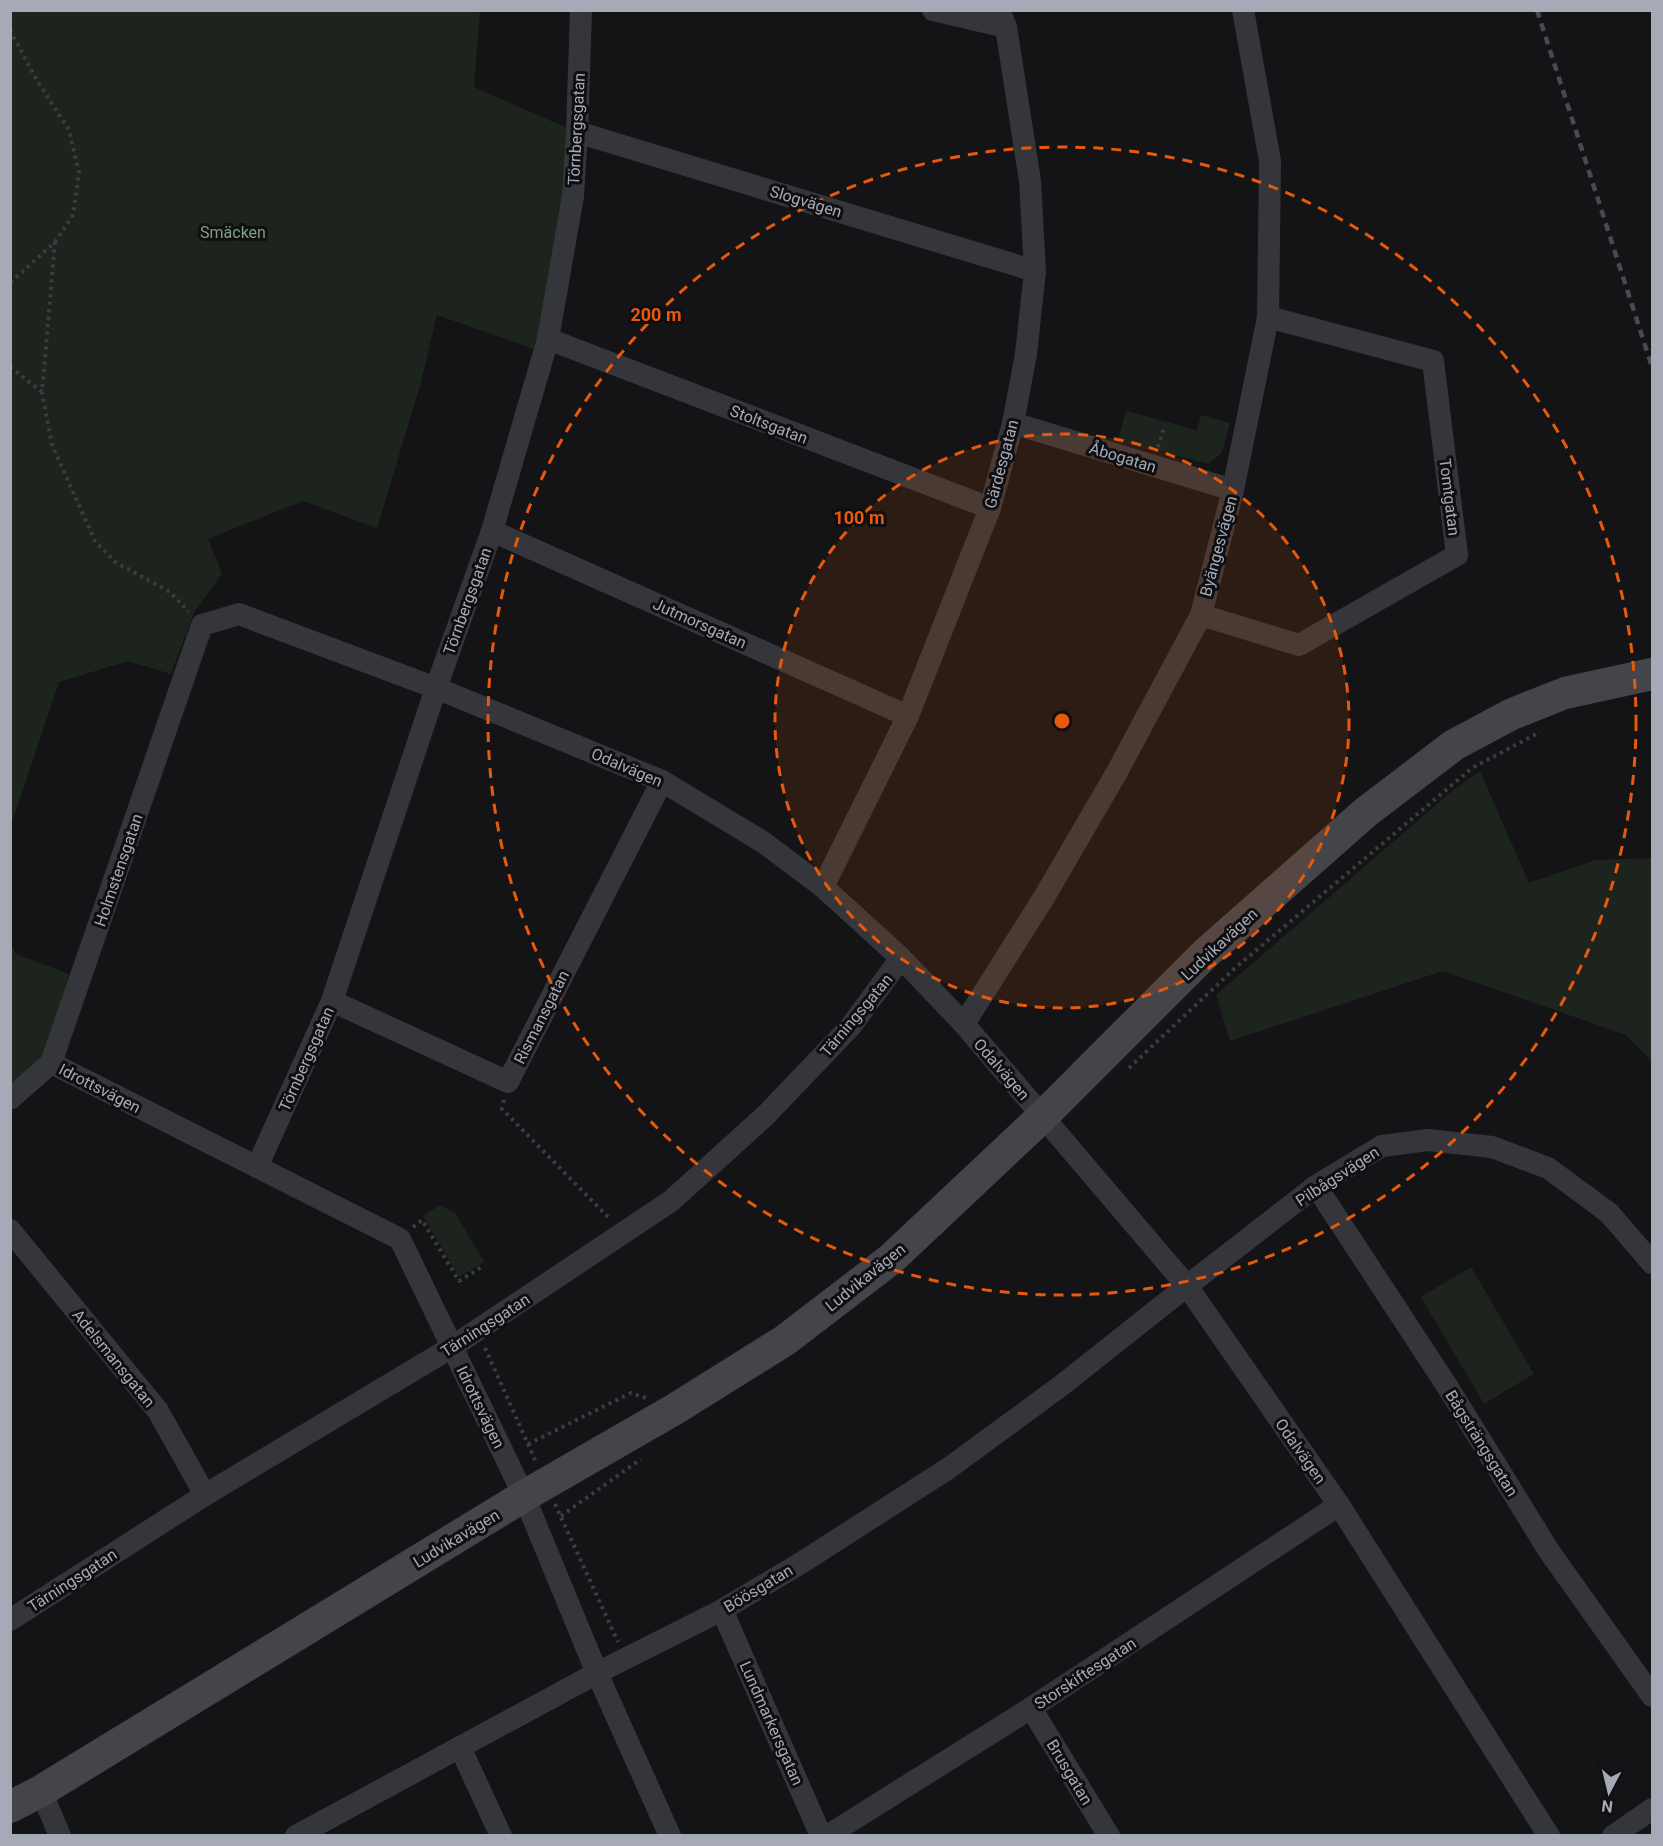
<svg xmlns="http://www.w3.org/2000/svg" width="1663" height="1846" font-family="Roboto,sans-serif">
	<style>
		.green { fill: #1c241d }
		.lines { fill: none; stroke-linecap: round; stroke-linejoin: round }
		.path { stroke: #3b3d42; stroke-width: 4; stroke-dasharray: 3 4.5; stroke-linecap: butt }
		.street { stroke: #35363b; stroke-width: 22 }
		.secondary { stroke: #43454b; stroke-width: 32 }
		.rail { stroke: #484a50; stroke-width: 4.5; stroke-dasharray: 8 6; stroke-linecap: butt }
		.ring { fill: none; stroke: #e8590c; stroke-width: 3; stroke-dasharray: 10 8 }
		.labels { text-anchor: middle; stroke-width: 6; stroke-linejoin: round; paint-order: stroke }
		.street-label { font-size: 16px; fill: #a5aab6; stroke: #0f0f11 }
		.park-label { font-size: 16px; fill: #7ca280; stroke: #0f0f11 }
		.centre { fill: #e8590c; stroke: #0f0f11; stroke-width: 3 }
		.ring-label { font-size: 18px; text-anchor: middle; font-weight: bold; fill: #e8590c; stroke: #0f0f11; stroke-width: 6; stroke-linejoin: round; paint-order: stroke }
	</style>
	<rect width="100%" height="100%" fill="#141416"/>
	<g class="green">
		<path d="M 11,11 L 480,11 L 474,87 L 574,131 L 546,311 L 534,349 L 437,315 L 420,386 L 377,528 L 303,501 L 208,539 L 222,574 L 194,612 L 171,674 L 128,661 L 59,682 L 11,825 Z"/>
		<path d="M 1126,411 L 1197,430 L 1201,415 L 1230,423 L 1222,453 L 1208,464 L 1118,440 Z"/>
		<path d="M 1480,771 L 1529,883 L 1596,860 L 1652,858 L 1652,1062 L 1626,1035 L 1443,971 L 1230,1041 L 1216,995 L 1452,791 Z"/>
		<path d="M 10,942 L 16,954 L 69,974 L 44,1064 L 10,1092 Z"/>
		<path d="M 440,1205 L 455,1213 L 484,1262 L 459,1277 L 423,1216 Z"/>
		<path d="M 1471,1267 L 1534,1374 L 1484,1404 L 1421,1297 Z"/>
	</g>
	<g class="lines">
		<g class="path">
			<path d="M 10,30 L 36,79 L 69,130 L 79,173 L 73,215 L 55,242 L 10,283"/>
			<path d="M 55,242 L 42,392 L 52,445 L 95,541 L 115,562 L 170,592 L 189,612"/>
			<path d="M 10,367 L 42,392"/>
			<path d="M 1158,447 L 1164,428"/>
			<path d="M 1129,1068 L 1234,969 L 1472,768 L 1540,732"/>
			<path d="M 504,1100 L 502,1109 L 610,1219"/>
			<path d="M 413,1227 L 422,1220 L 459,1281 L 483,1266"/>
			<path d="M 485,1348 L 536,1462"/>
			<path d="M 528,1444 L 631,1393 L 646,1398"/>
			<path d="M 555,1504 L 618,1642"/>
			<path d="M 561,1516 L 641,1459"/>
		</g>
		<g class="street">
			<path d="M 933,10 L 1006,27"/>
			<path d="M 577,132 L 1035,271"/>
			<path d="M 548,339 L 990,508"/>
			<path d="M 1013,423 L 1233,490"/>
			<path d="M 492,531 L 908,716"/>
			<path d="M 1201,615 L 1299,645 L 1457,555 L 1433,361 L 1268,317"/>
			<path d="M 823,887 L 908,716 L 990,508 L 1013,423 L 1026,354 L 1035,271 L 1030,181 L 1006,27 L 999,10"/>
			<path d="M 332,1001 L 508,1082 L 662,781"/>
			<path d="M 964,1024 L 1043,899 L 1117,772 L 1201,615 L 1233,490 L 1268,317 L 1270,161 L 1243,10"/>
			<path d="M 51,1063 L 400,1239 L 524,1496 L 597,1673 L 670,1836"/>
			<path d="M 10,1099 L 51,1063 L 202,625 L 239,614 L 436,688 L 662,781 L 763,842 L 823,887 L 901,958 L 964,1024 L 1187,1286 L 1339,1505 L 1549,1836"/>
			<path d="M 257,1167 L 332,1001 L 436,688 L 492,531 L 548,339 L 573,196 L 577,132 L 581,10"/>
			<path d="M 1316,1186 L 1447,1386 L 1549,1551 L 1652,1696"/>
			<path d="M 10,1230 L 158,1411 L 205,1495"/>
			<path d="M 722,1610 L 821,1836"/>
			<path d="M 10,1620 L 205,1495 L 452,1347 L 671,1201 L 766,1115 L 851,1026 L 901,958"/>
			<path d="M 1031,1708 L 1109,1836"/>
			<path d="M 460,1747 L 501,1836"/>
			<path d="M 41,1791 L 60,1836"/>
			<path d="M 296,1836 L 597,1673 L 722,1610 L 801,1563 L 949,1468 L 1062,1385 L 1187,1286 L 1316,1186 L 1382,1146 L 1428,1140 L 1492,1147 L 1548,1168 L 1609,1213 L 1652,1263"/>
			<path d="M 827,1836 L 1031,1708 L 1339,1505"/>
			<path d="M 1613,1836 L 1652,1809"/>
		</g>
		<path class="secondary" d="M 10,1807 L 41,1791 L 524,1496 L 675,1409 L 784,1341 L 891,1259 L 1043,1116 L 1206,953 L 1366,812 L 1454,745 L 1512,714 L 1565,693 L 1652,674"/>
		<path class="rail" d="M 1537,10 L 1652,367"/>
	</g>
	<circle cx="1062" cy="721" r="287" fill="#e8590c" fill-opacity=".12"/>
	<g class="ring">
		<circle cx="1062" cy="721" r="287"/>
		<circle cx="1062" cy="721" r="574"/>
	</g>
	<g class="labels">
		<g class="street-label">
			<text transform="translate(576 129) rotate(-87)" y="6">Törnbergsgatan</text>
			<text transform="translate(806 201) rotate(17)" y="6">Slogvägen</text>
			<text transform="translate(769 424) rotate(21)" y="6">Stoltsgatan</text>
			<text transform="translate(1123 457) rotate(17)" y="6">Åbogatan</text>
			<text transform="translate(1001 464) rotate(-75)" y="6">Gärdesgatan</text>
			<text transform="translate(1450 497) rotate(83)" y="6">Tomtgatan</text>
			<text transform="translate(1218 546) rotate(-75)" y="6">Byängesvägen</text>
			<text transform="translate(467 601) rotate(-70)" y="6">Törnbergsgatan</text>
			<text transform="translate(700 623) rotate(24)" y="6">Jutmorsgatan</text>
			<text transform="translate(627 767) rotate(23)" y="6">Odalvägen</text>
			<text transform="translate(118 870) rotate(-71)" y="6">Holmstensgatan</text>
			<text transform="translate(1219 944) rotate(-43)" y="6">Ludvikavägen</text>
			<text transform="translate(856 1015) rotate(-50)" y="6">Tärningsgatan</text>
			<text transform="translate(541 1017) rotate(-63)" y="6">Rismansgatan</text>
			<text transform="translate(306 1059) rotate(-66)" y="6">Törnbergsgatan</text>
			<text transform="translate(1002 1069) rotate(49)" y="6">Odalvägen</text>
			<text transform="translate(100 1088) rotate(27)" y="6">Idrottsvägen</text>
			<text transform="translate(1337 1176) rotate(-33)" y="6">Pilbågsvägen</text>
			<text transform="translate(865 1277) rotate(-39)" y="6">Ludvikavägen</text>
			<text transform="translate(485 1325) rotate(-33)" y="6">Tärningsgatan</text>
			<text transform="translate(114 1358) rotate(51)" y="6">Adelsmansgatan</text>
			<text transform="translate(481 1407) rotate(64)" y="6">Idrottsvägen</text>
			<text transform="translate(1482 1443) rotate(58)" y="6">Bågsträngsgatan</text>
			<text transform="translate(1301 1451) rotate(55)" y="6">Odalvägen</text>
			<text transform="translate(456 1538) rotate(-31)" y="6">Ludvikavägen</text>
			<text transform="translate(72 1580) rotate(-33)" y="6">Tärningsgatan</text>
			<text transform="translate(758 1588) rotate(-31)" y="6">Böösgatan</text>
			<text transform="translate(1085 1673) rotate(-33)" y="6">Storskiftesgatan</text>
			<text transform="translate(772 1723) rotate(66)" y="6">Lundmarkersgatan</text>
			<text transform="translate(1070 1772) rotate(59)" y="6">Brusgatan</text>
		</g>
		<g class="park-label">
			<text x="233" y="238">Smäcken</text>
		</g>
	</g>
	<circle cx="1062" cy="721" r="9" class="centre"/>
	<g class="ring-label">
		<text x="656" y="321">200 m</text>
		<text x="859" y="524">100 m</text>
	</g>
	<rect width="1663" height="1846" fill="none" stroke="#a5aab6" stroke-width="24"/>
	<g transform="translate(1609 1792) rotate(187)" stroke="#0f0f11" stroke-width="4.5" paint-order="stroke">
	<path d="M0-4.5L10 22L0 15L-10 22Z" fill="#a5aab6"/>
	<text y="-9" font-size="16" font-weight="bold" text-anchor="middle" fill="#a5aab6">N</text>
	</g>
</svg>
